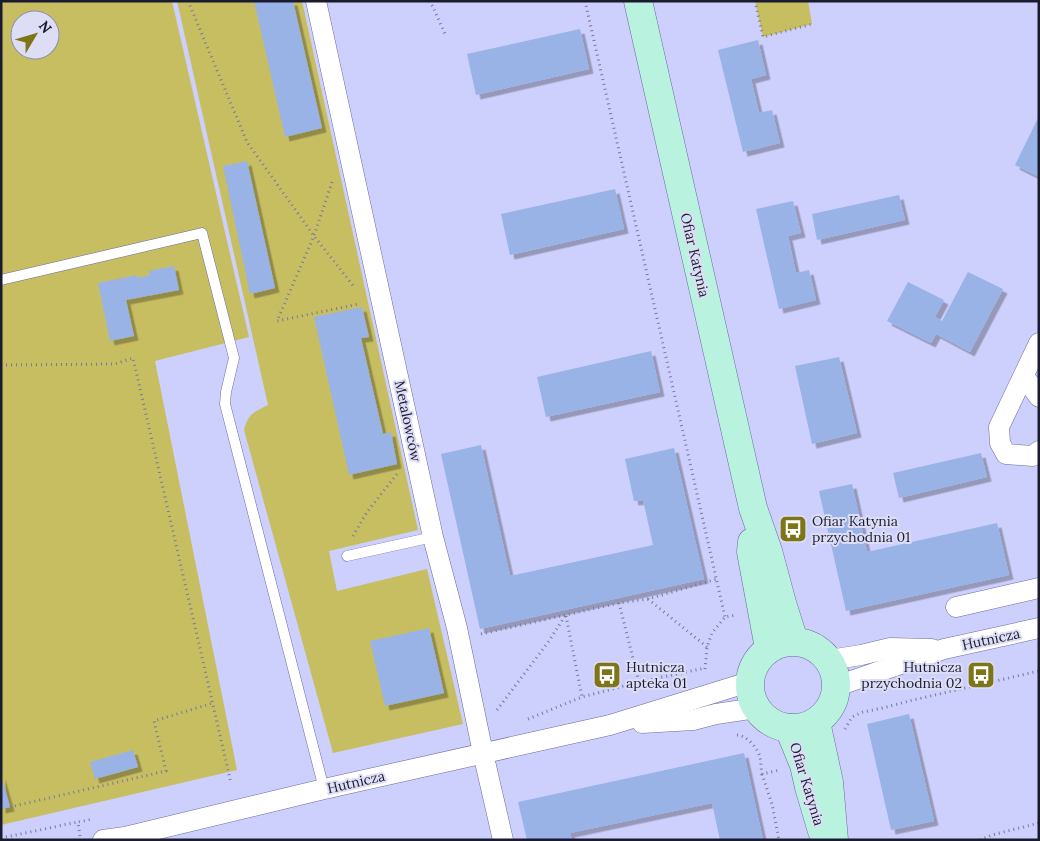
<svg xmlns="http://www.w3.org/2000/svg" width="1040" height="841" font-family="Lora,serif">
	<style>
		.green { fill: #c7be62; fill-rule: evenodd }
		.building { fill: #99b3e7; filter: url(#shadow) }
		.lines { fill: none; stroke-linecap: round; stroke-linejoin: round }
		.lane-casing { stroke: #6b6b9f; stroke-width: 11 }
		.street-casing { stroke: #6b6b9f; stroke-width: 21 }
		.secondary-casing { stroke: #6b6b9f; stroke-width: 29 }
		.path { stroke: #78799b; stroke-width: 3; stroke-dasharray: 1 4; stroke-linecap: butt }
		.lane { stroke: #fff; stroke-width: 10 }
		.street { stroke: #fff; stroke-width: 20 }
		.secondary { stroke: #baf2e0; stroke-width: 28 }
		.labels { text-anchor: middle; stroke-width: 4; stroke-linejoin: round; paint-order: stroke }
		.street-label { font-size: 14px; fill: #1b1b30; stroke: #dddef6 }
		.poi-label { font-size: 14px; fill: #1b1b30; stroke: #dddef6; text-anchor: start }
	</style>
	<defs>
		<filter id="shadow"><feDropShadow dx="4.5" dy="4.5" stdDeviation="0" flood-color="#0004"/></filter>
	</defs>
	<rect width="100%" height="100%" fill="#cdcffd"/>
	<g class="green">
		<path d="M 1,1 L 172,1 L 249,337 L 155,361 L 237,770 L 1,825 ZM 20,20 L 50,20 L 50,50 L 20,50 Z"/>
		<path d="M 177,1 L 302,1 L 418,530 L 329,551 L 337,591 L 427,569 L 463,724 L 333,753 L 244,430 C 248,414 254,412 268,405 Z"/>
		<path d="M 755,1 L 808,1 L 812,24 L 763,37 Z"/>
	</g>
	<g class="building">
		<path d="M 254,1 L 293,1 L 322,128 L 285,137 Z"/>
		<path d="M 580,29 L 589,69 L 476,95 L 467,54 Z"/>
		<path d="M 758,40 L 766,75 L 751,79 L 759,113 L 772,110 L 780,143 L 743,152 L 718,50 Z"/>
		<path d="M 1039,116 L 1039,177 L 1015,165 Z"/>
		<path d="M 247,161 L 275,288 L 250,294 L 223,166 Z"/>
		<path d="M 615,189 L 624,229 L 510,255 L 501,214 Z"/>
		<path d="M 899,195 L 905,220 L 817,240 L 812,214 Z"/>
		<path d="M 793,201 L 801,233 L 788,236 L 796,273 L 809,270 L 816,300 L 779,309 L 756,209 Z"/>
		<path d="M 174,266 L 179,290 L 126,300 L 134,336 L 110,341 L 98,283 L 137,275 L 137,278 L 150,275 L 149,271 Z"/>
		<path d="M 968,272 L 1003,289 L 970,352 L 936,334 L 931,343 L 887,321 L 908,282 L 944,300 L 935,317 L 942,321 Z"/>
		<path d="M 362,307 L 369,337 L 361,338 L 383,434 L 391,432 L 397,464 L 349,475 L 314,317 Z"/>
		<path d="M 651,351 L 660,392 L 546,417 L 537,377 Z"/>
		<path d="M 839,357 L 857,433 L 812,444 L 795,366 Z"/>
		<path d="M 481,445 L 510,576 L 653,545 L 643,500 L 634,501 L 625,459 L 674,448 L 704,579 L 480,629 L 441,454 Z"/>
		<path d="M 981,453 L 987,477 L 899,498 L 893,473 Z"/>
		<path d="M 852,484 L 867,552 L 997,523 L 1009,575 L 846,611 L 819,491 Z"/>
		<path d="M 429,628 L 444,693 L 385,706 L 370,641 Z"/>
		<path d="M 909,714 L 934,821 L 891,830 L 867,724 Z"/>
		<path d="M 133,750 L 138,767 L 95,779 L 90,762 Z"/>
		<path d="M 744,753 L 763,840 L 720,840 L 712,803 L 570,833 L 572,840 L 527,840 L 518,802 Z"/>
		<path d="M 1,775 L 10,807 L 1,809 Z"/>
	</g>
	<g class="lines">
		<defs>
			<g id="lane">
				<path d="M 1,280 L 202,233 L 234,358 L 226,392 L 225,404 L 324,789"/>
				<path d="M 347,556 L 433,537"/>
			</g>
			<g id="street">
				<path d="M 316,1 L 433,537 L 457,628 L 483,753 L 503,840"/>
				<path d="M 1039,343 L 999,427 L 1000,443 L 1006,454 L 1033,456 L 1039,451"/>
				<path d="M 1024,376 L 1039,397"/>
				<path d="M 956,607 L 1039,588"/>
				<path d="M 829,660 L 861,655 L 890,648 L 932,649"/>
				<path d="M 837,686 L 944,649 L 1039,628"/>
				<path d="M 642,723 L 693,720 L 716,714 L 756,708"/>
				<path d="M 103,840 L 125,837 L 324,789 L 610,725 L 749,682"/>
			</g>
			<g id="secondary">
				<path d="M 638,1 L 753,508 L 768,551 L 782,603 L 794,641"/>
				<path d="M 752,542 L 751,552 L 769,648"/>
				<circle cx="793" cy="685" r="43"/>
				<path d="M 816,722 L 829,782 L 834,840"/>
				<path d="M 789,728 L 804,765 L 809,787 L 822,831"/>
			</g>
		</defs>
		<use href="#lane" class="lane-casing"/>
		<use href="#street" class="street-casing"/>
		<use href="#secondary" class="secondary-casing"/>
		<g class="path">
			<path d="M 188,1 L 247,142 L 314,236 L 355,288"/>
			<path d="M 429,1 L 433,7 L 445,34"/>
			<path d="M 585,1 L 725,617"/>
			<path d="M 755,1 L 763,37 L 812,24"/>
			<path d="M 332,182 L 314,236 L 277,321 L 359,304"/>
			<path d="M 1,365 L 115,364 L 133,358 L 231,783"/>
			<path d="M 353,536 L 367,512 L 397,474"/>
			<path d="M 648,599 L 707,647"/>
			<path d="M 619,603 L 639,682"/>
			<path d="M 566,616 L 582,697"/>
			<path d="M 481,634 L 619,603 L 648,599 L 717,579"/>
			<path d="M 705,669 L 707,647 L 712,633 L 725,617 L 736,615"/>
			<path d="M 497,710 L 549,641 L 565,616"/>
			<path d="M 528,719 L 582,697 L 639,682 L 705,668"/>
			<path d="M 845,729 L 852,717 L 863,712 L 883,708 L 909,701 L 1039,671"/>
			<path d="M 737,735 C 747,736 757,747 760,757 C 761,762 761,768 762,774 L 780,770"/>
			<path d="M 762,774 L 772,804 L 779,840"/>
			<path d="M 10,807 L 166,771 L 154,721 L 213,703"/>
			<path d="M 80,836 L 78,822 L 93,819"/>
			<path d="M 1,838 L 78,822"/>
			<path d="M 980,840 L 992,835 L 1039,823"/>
		</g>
		<use href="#lane" class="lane"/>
		<use href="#street" class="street"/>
		<use href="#secondary" class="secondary"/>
	</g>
	<defs>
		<symbol id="bus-square" viewBox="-11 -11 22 22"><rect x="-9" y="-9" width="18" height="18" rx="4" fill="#7e7518" stroke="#dddef6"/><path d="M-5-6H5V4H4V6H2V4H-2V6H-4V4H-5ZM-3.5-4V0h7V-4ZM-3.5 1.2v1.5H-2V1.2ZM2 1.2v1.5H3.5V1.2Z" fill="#fff"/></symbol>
	</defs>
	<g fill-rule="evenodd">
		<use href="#bus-square" x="777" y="513" width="32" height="32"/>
		<use href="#bus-square" x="591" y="659" width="32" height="32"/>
		<use href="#bus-square" x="965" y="659" width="32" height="32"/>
	</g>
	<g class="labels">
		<g class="street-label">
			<text transform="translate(695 255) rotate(77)" y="5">Ofiar Katynia</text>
			<text transform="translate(408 421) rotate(78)" y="5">Metalowców</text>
			<text transform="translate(991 639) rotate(-12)" y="5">Hutnicza</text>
			<text transform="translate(356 782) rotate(-13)" y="5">Hutnicza</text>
			<text transform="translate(807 784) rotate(73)" y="5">Ofiar Katynia</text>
		</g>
		<g class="poi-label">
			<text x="812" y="526">Ofiar Katynia<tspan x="812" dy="16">przychodnia 01</tspan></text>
			<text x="626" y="672">Hutnicza<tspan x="626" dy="16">apteka 01</tspan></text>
			<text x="962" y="672" text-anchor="end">Hutnicza<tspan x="962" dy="16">przychodnia 02</tspan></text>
		</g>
	</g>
	<rect width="1040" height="841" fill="none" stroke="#1b1b30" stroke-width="5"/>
	<g transform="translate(35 35) rotate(52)"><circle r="24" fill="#dddef6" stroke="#8f90a7"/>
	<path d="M0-4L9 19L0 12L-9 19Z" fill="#7e7518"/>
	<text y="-8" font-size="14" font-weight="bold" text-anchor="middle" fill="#1b1b30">N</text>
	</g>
</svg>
